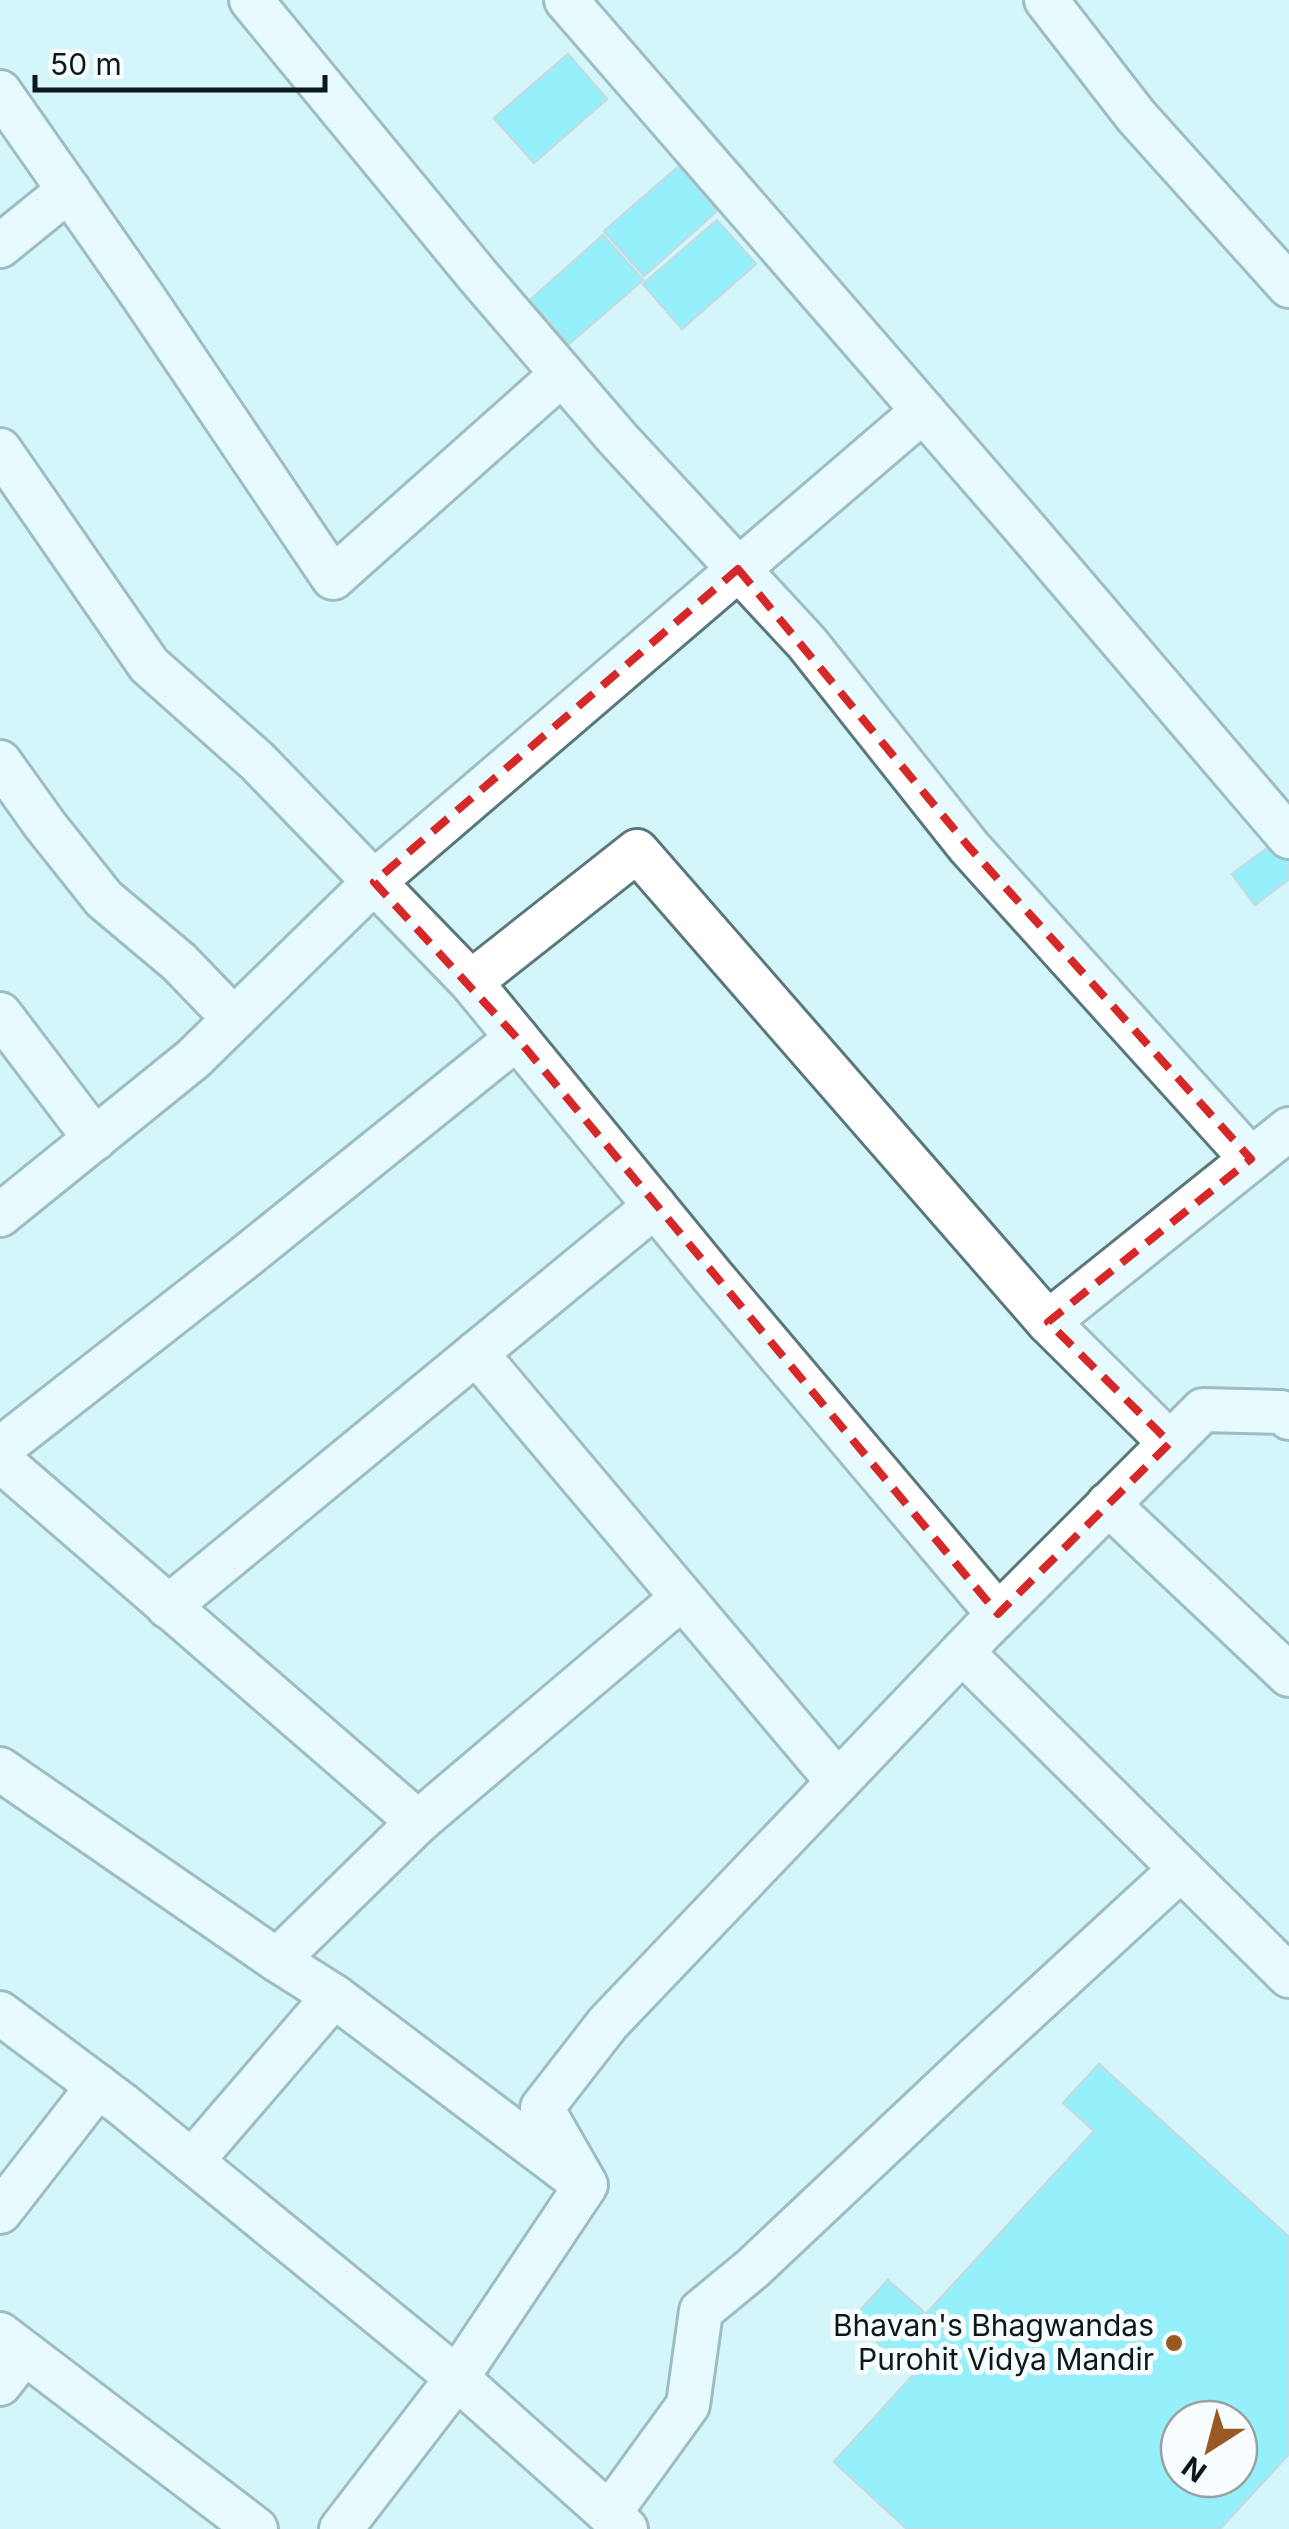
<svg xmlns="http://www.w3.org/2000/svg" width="1289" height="2529" font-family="Inter,sans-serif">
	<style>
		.building { fill: #4de9fb; stroke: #a0c1c6; stroke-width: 2.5; fill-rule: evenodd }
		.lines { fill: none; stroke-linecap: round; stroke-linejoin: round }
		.minor-casing { stroke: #5a787c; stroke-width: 48 }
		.minor { stroke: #fff; stroke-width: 42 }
		.marked { fill: none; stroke: #d62828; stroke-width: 8; stroke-dasharray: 20 12; stroke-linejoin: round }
		.poi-dot { fill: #995923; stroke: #f7fdfe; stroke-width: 4 }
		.labels { text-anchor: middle; stroke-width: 10; stroke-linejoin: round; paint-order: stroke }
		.poi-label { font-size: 30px; fill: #0c191a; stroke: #f7fdfe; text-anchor: end }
	</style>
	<rect width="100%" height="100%" fill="#d4f6fb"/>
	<g class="building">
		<path d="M 568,54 L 607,99 L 534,163 L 494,118 Z"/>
		<path d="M 679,166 L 717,211 L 644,276 L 604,231 Z"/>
		<path d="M 717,220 L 756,264 L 682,329 L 643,284 Z"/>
		<path d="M 603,235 L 643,280 L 569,344 L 530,300 Z"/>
		<path d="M 1285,835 L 1289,840 L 1289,879 L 1255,905 L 1232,874 Z"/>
		<path d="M 1099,2064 L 1289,2237 L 1289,2454 L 1220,2529 L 907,2529 L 834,2462 L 913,2375 L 852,2319 L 888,2280 L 926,2314 L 1094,2131 L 1063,2103 ZM 1179,2419 L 1239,2419 L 1239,2479 L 1179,2479 Z"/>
	</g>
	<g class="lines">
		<defs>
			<g id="minor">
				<path d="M 251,0 L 478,276 L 618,439 L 807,643 L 969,847 L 1251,1159"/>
				<path d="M 566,0 L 1023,526 L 1289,837"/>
				<path d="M 1046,0 L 1136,116 L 1289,286"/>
				<path d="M 0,92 L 142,295 L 333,578 L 562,374"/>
				<path d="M 0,246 L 69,190"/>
				<path d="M 0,450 L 149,665 L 257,761 L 471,982 L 713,1277 L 998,1614"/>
				<path d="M 0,762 L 45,825 L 104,899 L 179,962 L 234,1019"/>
				<path d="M 471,982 L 637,851 L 1048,1322 L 1289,1129"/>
				<path d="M 0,1014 L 95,1139"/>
				<path d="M 0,1215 L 193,1059 L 374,882 L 923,411"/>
				<path d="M 1048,1322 L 1170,1443"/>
				<path d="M 476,1353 L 838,1782"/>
				<path d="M 0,1449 L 244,1258 L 517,1038"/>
				<path d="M 0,1460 L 418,1822 L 682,1598"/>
				<path d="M 1108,1504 L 1289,1675"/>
				<path d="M 168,1607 L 655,1206"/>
				<path d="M 962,1652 L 1289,1976"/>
				<path d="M 0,1769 L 277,1960 L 334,1996 L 570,2174"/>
				<path d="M 277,1960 L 418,1822"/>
				<path d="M 0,2013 L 123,2105 L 457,2378 L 626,2529"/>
				<path d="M 192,2161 L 334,1996"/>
				<path d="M 0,2212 L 98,2086"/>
				<path d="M 0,2334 L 256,2529"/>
				<path d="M 0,2384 L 24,2353"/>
				<path d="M 609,2514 L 688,2405 L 701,2311 L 752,2269 L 978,2056 L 1181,1869"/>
				<path d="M 341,2529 L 457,2378 L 586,2185 L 542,2108 L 608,2023 L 982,1631 L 1203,1410 L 1281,1412 L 1289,1418"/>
			</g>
		</defs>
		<use href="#minor" class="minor-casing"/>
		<use href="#minor" class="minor"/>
	</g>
	<path d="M0 0H1289V2529H0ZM 738,569 L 969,847 L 1251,1159 L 1048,1322 L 1170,1443 L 998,1614 L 517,1038 L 374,882 Z" fill="#d4f6fb" fill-opacity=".55" fill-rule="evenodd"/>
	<path class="marked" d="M 738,569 L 969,847 L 1251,1159 L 1048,1322 L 1170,1443 L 998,1614 L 517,1038 L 374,882 Z"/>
	<circle class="poi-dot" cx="1174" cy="2343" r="10"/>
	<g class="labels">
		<g class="poi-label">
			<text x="1154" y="2336">Bhavan's Bhagwandas<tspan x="1154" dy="34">Purohit Vidya Mandir</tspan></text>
		</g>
	</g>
	<g transform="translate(1209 2449) rotate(216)"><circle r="48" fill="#f7fdfe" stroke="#99a2a3" stroke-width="2.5"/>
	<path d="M0-8L18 38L0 25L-18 38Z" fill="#995923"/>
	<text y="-15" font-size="28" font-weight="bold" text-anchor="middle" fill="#0c191a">N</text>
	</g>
	<path d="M35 75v15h290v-15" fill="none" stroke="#0c191a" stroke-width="5"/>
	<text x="50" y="75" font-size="30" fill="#0c191a" stroke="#f7fdfe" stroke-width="8" paint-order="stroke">50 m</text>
</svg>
